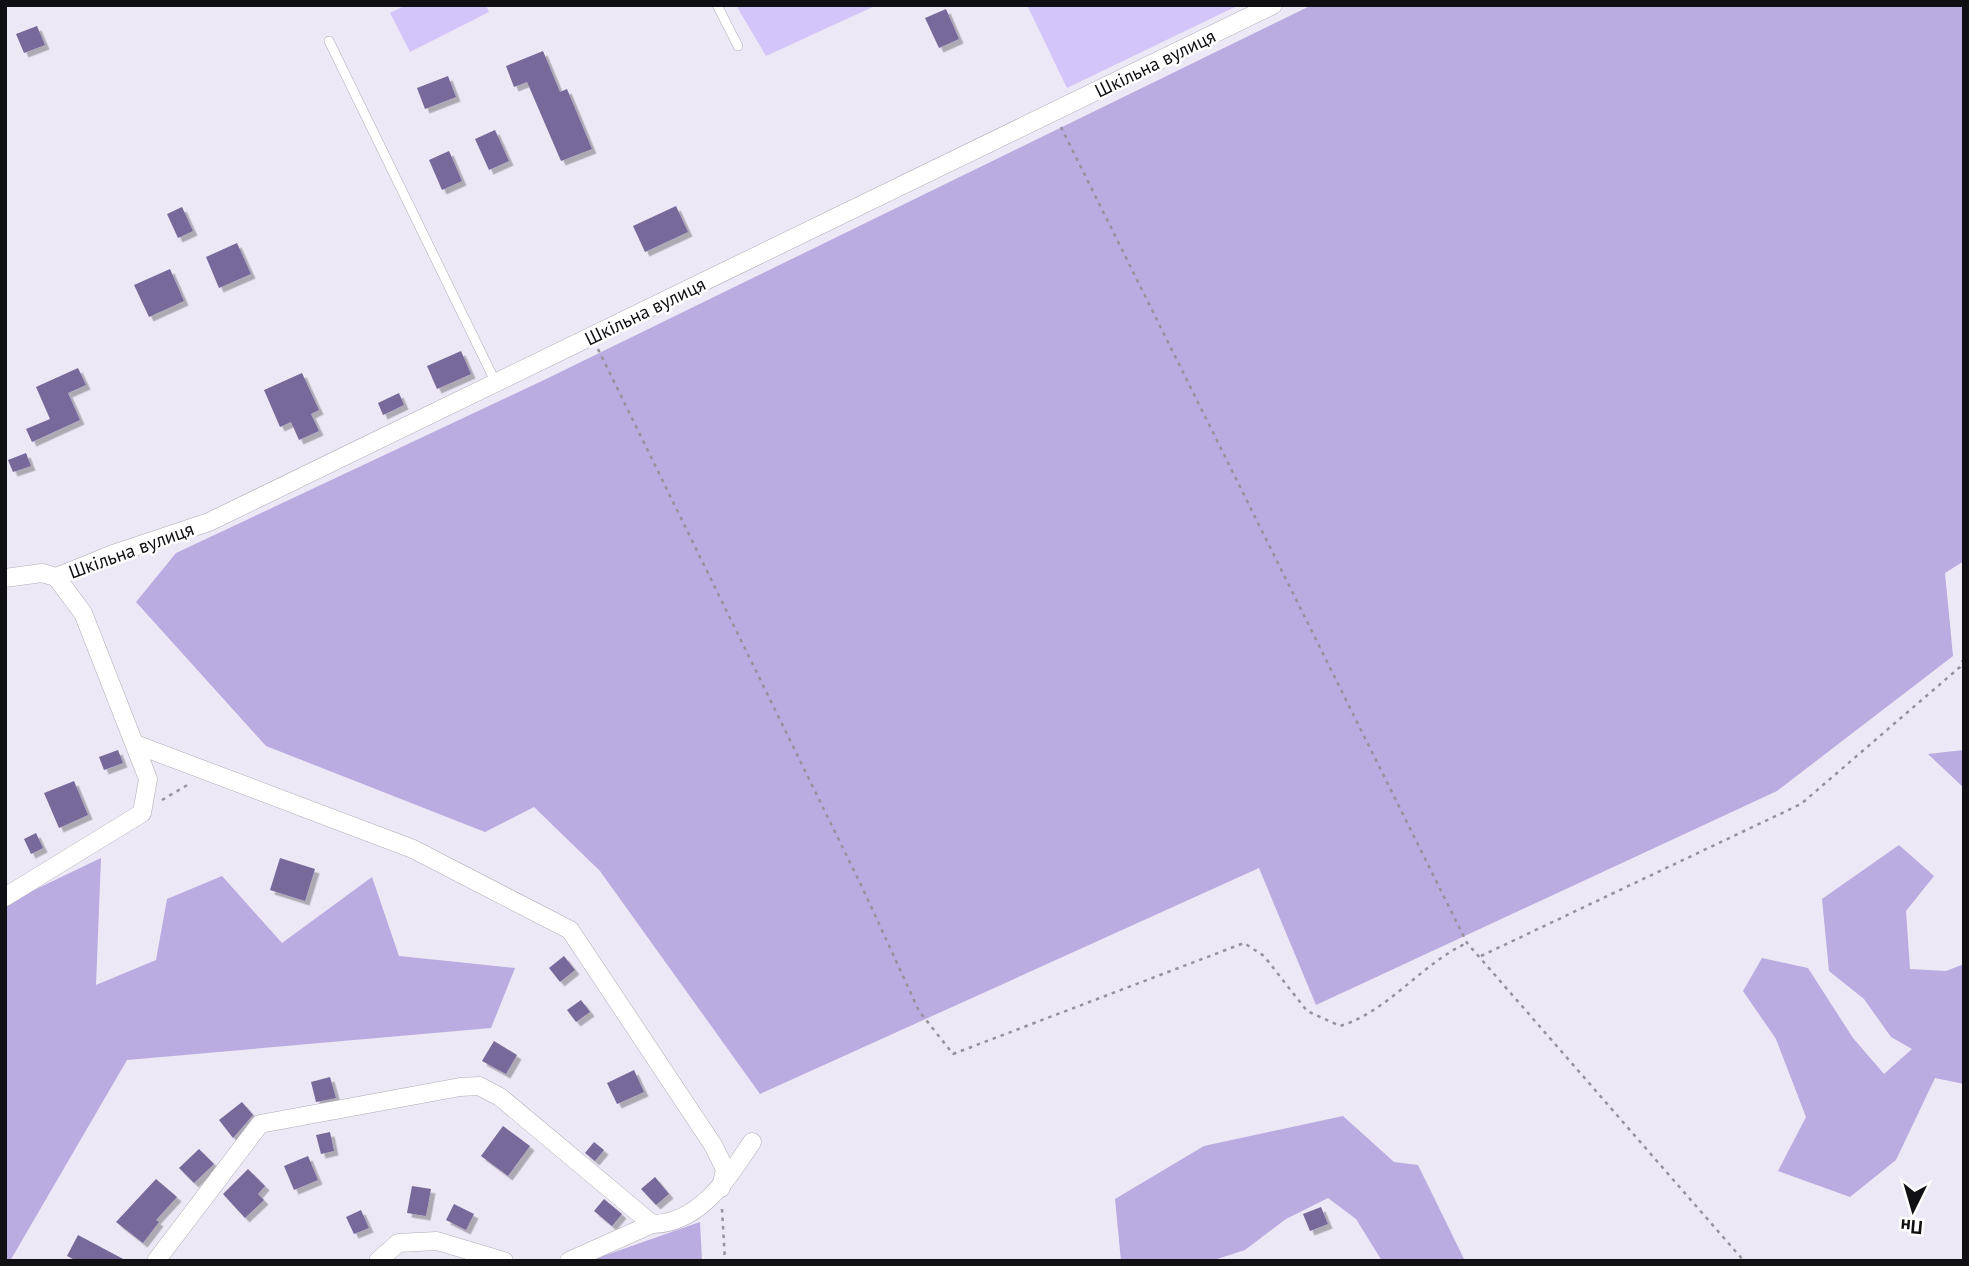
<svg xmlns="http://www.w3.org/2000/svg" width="1969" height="1266" font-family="'PT Sans',sans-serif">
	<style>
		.green { fill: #d3c5f9 }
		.forest { fill: #baabe1 }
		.building { fill: #77699a; filter: url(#shadow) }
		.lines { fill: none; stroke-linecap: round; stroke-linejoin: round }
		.lane-casing { stroke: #afacb8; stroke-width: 10 }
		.street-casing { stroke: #afacb8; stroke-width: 19 }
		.path { stroke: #95929c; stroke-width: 2.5; stroke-dasharray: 3.5 5; stroke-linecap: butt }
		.lane { stroke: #fff; stroke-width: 9 }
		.street { stroke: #fff; stroke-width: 18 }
		.labels { text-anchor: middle; stroke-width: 5; stroke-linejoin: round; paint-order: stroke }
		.street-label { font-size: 19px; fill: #100f13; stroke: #fff }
	</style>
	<defs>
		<filter id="shadow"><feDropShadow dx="4.5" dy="4.5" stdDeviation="0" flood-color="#0004"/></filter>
	</defs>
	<rect width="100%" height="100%" fill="#ece8f5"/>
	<g class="green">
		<path d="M 406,5 L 486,5 L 489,12 L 410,52 L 390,13 Z"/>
		<path d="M 736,5 L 877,5 L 766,56 Z"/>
		<path d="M 1027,5 L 1239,5 L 1067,88 Z"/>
	</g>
	<g class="forest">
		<path d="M 1312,5 L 1964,5 L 1964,561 L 1945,573 L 1953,656 L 1777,791 L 1316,1005 L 1259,868 L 760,1094 L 600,871 L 534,807 L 485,832 L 266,746 L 136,602 L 176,553 L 544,380 Z"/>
		<path d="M 1964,750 L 1964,788 L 1928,754 Z"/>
		<path d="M 1899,845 L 1934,876 L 1906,911 L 1910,969 L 1946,971 L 1964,964 L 1964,1084 L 1935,1078 L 1896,1160 L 1850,1197 L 1778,1171 L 1806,1117 L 1776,1039 L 1743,991 L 1762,958 L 1808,968 L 1853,1038 L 1884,1074 L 1912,1049 L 1891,1037 L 1864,999 L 1829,971 L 1822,899 Z"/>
		<path d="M 101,858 L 96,985 L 156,960 L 167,899 L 222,876 L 282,943 L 372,877 L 399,956 L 515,968 L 491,1028 L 127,1060 L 10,1261 L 5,1261 L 5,904 Z"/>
		<path d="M 1343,1116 L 1394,1162 L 1418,1165 L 1465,1261 L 1382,1261 L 1356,1219 L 1328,1198 L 1286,1219 L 1245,1250 L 1211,1261 L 1121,1261 L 1115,1199 L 1204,1146 Z"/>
		<path d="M 700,1222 L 702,1261 L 589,1261 Z"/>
	</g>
	<g class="building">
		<path d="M 946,9 L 959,39 L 939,48 L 925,18 Z"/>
		<path d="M 37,26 L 45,45 L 24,53 L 16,34 Z"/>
		<path d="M 543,51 L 560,92 L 567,89 L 592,149 L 561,161 L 527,82 L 514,87 L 506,66 Z"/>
		<path d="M 448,76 L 456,97 L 425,109 L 417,88 Z"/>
		<path d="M 495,130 L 509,161 L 489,170 L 475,139 Z"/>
		<path d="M 449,151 L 462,181 L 442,190 L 429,160 Z"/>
		<path d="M 676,206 L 688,232 L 645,252 L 633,226 Z"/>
		<path d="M 182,207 L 193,231 L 178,238 L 167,214 Z"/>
		<path d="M 237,243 L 251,274 L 219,288 L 206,257 Z"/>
		<path d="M 170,269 L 184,301 L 149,317 L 134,285 Z"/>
		<path d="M 461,351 L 471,374 L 437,389 L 427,366 Z"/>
		<path d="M 78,368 L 86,385 L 68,393 L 80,420 L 32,442 L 26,429 L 50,419 L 36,387 Z"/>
		<path d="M 302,373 L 319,410 L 311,414 L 319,431 L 299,440 L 291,422 L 280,427 L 264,390 Z"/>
		<path d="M 399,393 L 404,405 L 383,415 L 378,403 Z"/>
		<path d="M 26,453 L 31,466 L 13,472 L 8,460 Z"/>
		<path d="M 118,750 L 123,763 L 104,770 L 99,757 Z"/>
		<path d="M 74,781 L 88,815 L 59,828 L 44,793 Z"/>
		<path d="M 36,833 L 43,848 L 31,854 L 24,839 Z"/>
		<path d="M 280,858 L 315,869 L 305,901 L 270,890 Z"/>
		<path d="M 564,956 L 575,970 L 560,982 L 549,968 Z"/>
		<path d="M 581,1000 L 590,1012 L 576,1022 L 567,1010 Z"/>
		<path d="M 494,1041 L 517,1055 L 506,1074 L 482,1061 Z"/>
		<path d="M 634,1070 L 644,1092 L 617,1104 L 607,1083 Z"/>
		<path d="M 330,1077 L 336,1098 L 316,1102 L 311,1082 Z"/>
		<path d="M 242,1102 L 253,1115 L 233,1138 L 219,1120 Z"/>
		<path d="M 503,1126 L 530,1146 L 508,1176 L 481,1156 Z"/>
		<path d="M 330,1132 L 334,1151 L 321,1154 L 316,1135 Z"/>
		<path d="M 594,1142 L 604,1150 L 595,1161 L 585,1153 Z"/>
		<path d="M 199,1149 L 214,1164 L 194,1183 L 179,1168 Z"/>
		<path d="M 308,1156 L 318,1180 L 294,1190 L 284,1166 Z"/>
		<path d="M 248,1169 L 265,1186 L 258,1194 L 264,1200 L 245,1218 L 223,1194 Z"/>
		<path d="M 655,1177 L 669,1194 L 656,1205 L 641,1189 Z"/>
		<path d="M 156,1179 L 177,1197 L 156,1220 L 159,1222 L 143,1243 L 116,1222 Z"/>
		<path d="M 412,1186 L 431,1189 L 426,1216 L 407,1213 Z"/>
		<path d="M 604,1199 L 622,1214 L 612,1226 L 594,1211 Z"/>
		<path d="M 454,1204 L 474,1214 L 466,1230 L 446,1220 Z"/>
		<path d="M 1321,1207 L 1328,1224 L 1310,1231 L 1303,1214 Z"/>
		<path d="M 361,1210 L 369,1228 L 354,1234 L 346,1217 Z"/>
		<path d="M 78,1235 L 127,1261 L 77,1261 L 67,1256 Z"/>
	</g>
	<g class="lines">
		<defs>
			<g id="lane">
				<path d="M 717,5 L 738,46"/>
				<path d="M 329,41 L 496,383"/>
			</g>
			<g id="street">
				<path d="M 5,578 L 42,573 L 56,577 L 113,554 L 209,522 L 1273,5"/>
				<path d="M 135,744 L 413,849 L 570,930 L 713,1145 L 725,1169 L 721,1188"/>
				<path d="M 5,897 L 142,813 L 148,779 L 83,613 L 56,577"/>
				<path d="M 156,1261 L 260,1124 L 460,1087 L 479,1086 L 500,1097 L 652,1224 C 699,1224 728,1178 752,1142"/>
				<path d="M 378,1261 L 398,1243 L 437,1241 L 504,1261"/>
				<path d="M 569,1261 L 652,1224"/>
			</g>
		</defs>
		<use href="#lane" class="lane-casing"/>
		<use href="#street" class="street-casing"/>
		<g class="path">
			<path d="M 1061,127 L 1467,943 L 1744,1261"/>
			<path d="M 598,349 L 863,889 L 919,1011 L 953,1054 L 1244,943 L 1264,956 L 1307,1011 L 1340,1026 C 1389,1011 1421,964 1467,943"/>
			<path d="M 162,800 L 189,784"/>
			<path d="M 1481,956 L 1801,804 L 1960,667 L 1964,658"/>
			<path d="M 722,1209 L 725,1261"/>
		</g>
		<use href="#lane" class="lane"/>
		<use href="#street" class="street"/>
	</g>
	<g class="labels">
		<g class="street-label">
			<text transform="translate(1155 63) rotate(-26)" y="7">Шкільна вулиця</text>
			<text transform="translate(645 311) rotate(-26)" y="7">Шкільна вулиця</text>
			<text transform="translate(131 550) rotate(-20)" y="7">Шкільна вулиця</text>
		</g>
	</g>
	<rect width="1969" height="1266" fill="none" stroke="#100f13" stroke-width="14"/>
	<g transform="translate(1913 1210) rotate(185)" stroke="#ffffff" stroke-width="5" paint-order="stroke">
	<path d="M0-5L12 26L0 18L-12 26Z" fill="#100f13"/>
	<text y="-10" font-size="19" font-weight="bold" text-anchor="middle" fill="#100f13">Пн</text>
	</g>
</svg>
